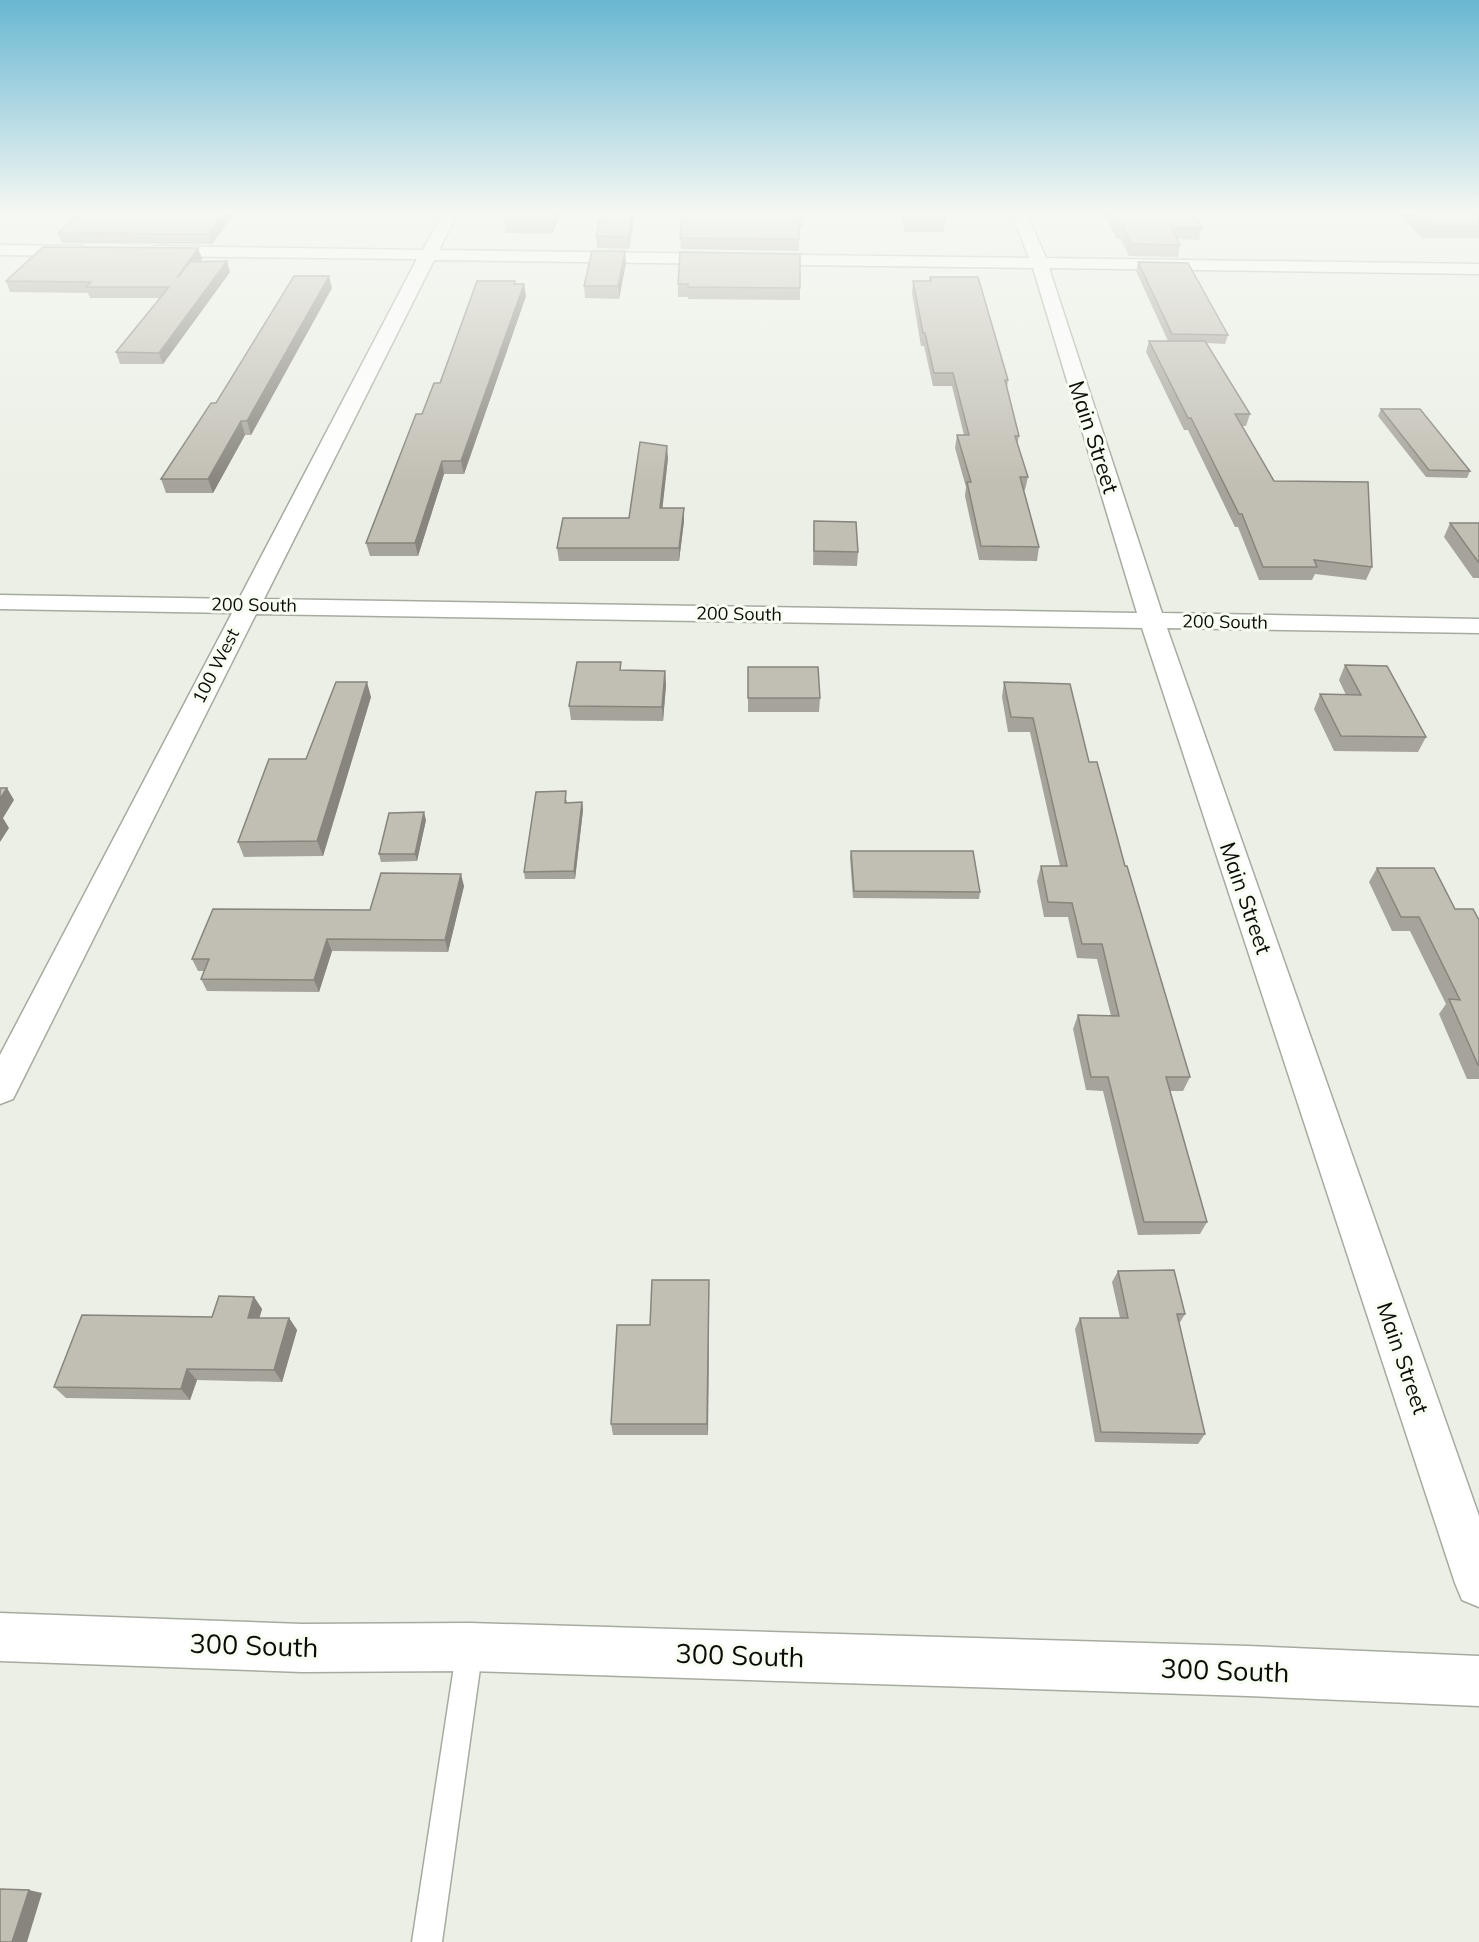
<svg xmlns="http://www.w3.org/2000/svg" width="1479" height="1942" font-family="Mulish,sans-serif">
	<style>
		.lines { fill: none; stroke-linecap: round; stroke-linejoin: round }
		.lane-casing { stroke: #a6aba0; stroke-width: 3 }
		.street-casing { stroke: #a6aba0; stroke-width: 3 }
		.lane { fill: #fff; fill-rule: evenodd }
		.street { fill: #fff; fill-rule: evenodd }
		.wall { fill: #a6a39a }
		.shaded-wall { fill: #87857d }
		.building { fill: #c1beb3; stroke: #87857d; stroke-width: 1.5 }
		.labels { text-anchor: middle; stroke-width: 6; stroke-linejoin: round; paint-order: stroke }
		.far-street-label { font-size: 18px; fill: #0a0c08; stroke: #f8fdf2 }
		.street-label { font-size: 22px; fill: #0a0c08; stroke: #f8fdf2 }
		.near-street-label { font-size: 27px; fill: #0a0c08; stroke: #f8fdf2 }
	</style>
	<rect width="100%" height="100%" fill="#ebefe5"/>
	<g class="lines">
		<defs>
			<path id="lane" d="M 470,1634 L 479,1638 L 483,1647 L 442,1942 L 412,1942 L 457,1647 L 461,1638 Z"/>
			<g id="street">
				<path d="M 443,212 L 458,212 L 439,250 L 1029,258 L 1011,212 L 1026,212 L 1046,258 L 1479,264 L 1479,274 L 1049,268 L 1162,613 L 1479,619 L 1479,633 L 1167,628 L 1479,1516 L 1479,1607 L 1462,1600 L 1455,1583 L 1142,628 L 256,614 L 13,1099 L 0,1104 L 0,1055 L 232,613 L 0,609 L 0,595 L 239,599 L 417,259 L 155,256 L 147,251 L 155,246 L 423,250 ZM 434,260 L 1033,268 L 1137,613 L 264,599 Z"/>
				<path d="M 0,245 L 82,246 L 90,251 L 82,256 L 0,255 Z"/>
				<path d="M 0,1613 L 302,1624 L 470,1623 L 1248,1646 L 1479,1656 L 1479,1706 L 1248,1696 L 470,1671 L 302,1672 L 0,1661 Z"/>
			</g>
		</defs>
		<use href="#lane" class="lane-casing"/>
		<use href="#street" class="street-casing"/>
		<use href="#lane" class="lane"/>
		<use href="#street" class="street"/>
	</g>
	<g class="wall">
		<path d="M 235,212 L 212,244 L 62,243 L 58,233 Z"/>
		<path d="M 508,212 L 561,212 L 552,234 L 505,233 L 504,222 Z"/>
		<path d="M 602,212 L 635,212 L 629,249 L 597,248 L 596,236 Z"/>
		<path d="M 803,212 L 803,229 L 799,229 L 799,251 L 681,249 L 680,238 Z"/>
		<path d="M 901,212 L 942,212 L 945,222 L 943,232 L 905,232 Z"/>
		<path d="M 1103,212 L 1192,212 L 1202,228 L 1199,240 L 1177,239 L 1180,245 L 1178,257 L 1129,256 L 1121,239 L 1117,239 Z"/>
		<path d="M 1396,212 L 1479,212 L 1479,238 L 1422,238 Z"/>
		<path d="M 198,248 L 202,259 L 200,261 L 230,272 L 163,364 L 120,364 L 116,352 L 160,298 L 90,298 L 88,293 L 10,292 L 6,281 Z"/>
		<path d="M 1138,262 L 1228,335 L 1225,344 L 1207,343 L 1250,414 L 1246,426 L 1242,426 L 1274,481 L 1372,567 L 1366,580 L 1315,574 L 1312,580 L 1259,580 L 1238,527 L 1235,527 L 1188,430 L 1184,430 L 1146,352 L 1149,341 L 1168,341 L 1136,271 Z"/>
		<path d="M 626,263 L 619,299 L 585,298 L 584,286 Z"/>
		<path d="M 930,277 L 1008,380 L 1007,388 L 1019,436 L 1017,445 L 1028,477 L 1025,490 L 1023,490 L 1039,547 L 1037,561 L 979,560 L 965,496 L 966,487 L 955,448 L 957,435 L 964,435 L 952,386 L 933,386 L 924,346 L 921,346 L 912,293 L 913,281 L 929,281 Z"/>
		<path d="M 515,284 L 526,296 L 464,474 L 444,474 L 418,556 L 370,556 L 366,543 L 422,414 L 440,383 Z"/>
		<path d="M 678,284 L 800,288 L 800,300 L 688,299 L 688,297 L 678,297 Z"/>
		<path d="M 332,288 L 251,435 L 245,435 L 213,493 L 166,493 L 161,479 L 216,403 Z"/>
		<path d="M 1381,409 L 1470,471 L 1467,478 L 1426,477 L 1378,416 Z"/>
		<path d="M 668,458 L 662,508 L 684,508 L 684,521 L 679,561 L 559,561 L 557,548 L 629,518 Z"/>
		<path d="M 814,521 L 858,552 L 857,566 L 813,565 Z"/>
		<path d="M 1450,523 L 1479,523 L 1479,578 L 1473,578 L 1444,537 Z"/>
		<path d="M 1345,665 L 1426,737 L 1418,752 L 1334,751 L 1314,709 L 1320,694 L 1346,695 L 1339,680 Z"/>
		<path d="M 748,667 L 820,698 L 819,712 L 748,712 Z"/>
		<path d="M 665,671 L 666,685 L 663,721 L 571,720 L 569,706 Z"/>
		<path d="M 1004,682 L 1089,762 L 1125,866 L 1190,1077 L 1183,1091 L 1170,1091 L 1207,1222 L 1200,1234 L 1138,1235 L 1103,1091 L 1086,1090 L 1073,1029 L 1078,1015 L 1111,1016 L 1097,959 L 1077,958 L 1068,917 L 1044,917 L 1037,881 L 1041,866 L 1060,866 L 1030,732 L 1008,732 L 1002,697 Z"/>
		<path d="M 371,697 L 323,856 L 244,857 L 238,842 L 306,759 Z"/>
		<path d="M 567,799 L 567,803 L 582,802 L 583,810 L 575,879 L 525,879 L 524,872 Z"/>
		<path d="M 426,820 L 417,861 L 381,862 L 379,854 Z"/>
		<path d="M 851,851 L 980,892 L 979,899 L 853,898 L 850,858 Z"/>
		<path d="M 1377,868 L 1455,909 L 1479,920 L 1479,1079 L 1467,1079 L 1439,1014 L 1446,1004 L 1410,931 L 1392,931 L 1369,882 Z"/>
		<path d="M 464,886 L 448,952 L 332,951 L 319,992 L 207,991 L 201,979 L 204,971 L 198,971 L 192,959 L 370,910 Z"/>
		<path d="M 1118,1271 L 1185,1314 L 1179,1324 L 1205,1434 L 1198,1444 L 1095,1442 L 1075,1329 L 1080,1318 L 1120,1318 L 1112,1282 Z"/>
		<path d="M 709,1293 L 708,1435 L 613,1435 L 611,1424 L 650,1325 Z"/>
		<path d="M 254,1297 L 262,1309 L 259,1318 L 289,1318 L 297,1330 L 282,1382 L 197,1380 L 190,1400 L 66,1398 L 54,1387 L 212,1317 Z"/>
	</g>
	<g class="shaded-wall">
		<path d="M 225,212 L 235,212 L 212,244 L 209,234 Z"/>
		<path d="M 555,212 L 561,212 L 552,234 L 551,222 Z"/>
		<path d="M 633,212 L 635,212 L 635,214 L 629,249 L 628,237 Z"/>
		<path d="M 198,248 L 202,259 L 180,290 L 177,278 Z"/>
		<path d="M 625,251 L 626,263 L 619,299 L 618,286 Z"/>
		<path d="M 227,261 L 230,272 L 163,364 L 159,353 Z"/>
		<path d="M 329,276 L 332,288 L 251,435 L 247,421 Z"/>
		<path d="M 524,284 L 526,296 L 464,474 L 461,461 Z"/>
		<path d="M 241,421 L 245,435 L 213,493 L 208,479 Z"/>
		<path d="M 667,446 L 668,458 L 661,521 L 660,508 Z"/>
		<path d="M 442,461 L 444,474 L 418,556 L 415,543 Z"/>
		<path d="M 684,508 L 684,521 L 679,561 L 679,548 Z"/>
		<path d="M 665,671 L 666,685 L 663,721 L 662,707 Z"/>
		<path d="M 367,682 L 371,697 L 323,856 L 317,841 Z"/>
		<path d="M 7,788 L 14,800 L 3,818 L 9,828 L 0,842 L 0,799 Z"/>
		<path d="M 582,802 L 583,810 L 575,879 L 574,871 Z"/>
		<path d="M 424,812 L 426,820 L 417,861 L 415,854 Z"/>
		<path d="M 461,874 L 464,886 L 448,952 L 445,940 Z"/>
		<path d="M 327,939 L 332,951 L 319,992 L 314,980 Z"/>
		<path d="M 709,1280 L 709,1293 L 708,1435 L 707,1424 Z"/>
		<path d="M 254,1297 L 262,1309 L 256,1330 L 248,1318 Z"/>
		<path d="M 289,1318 L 297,1330 L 282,1382 L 274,1370 Z"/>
		<path d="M 187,1369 L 197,1380 L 190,1400 L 181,1389 Z"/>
		<path d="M 29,1890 L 42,1893 L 27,1942 L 12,1942 Z"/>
	</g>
	<g class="building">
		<path d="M 81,212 L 225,212 L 209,234 L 58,233 Z"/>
		<path d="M 508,212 L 555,212 L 551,222 L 504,222 Z"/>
		<path d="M 602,212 L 633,212 L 628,237 L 596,236 Z"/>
		<path d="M 682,212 L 803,212 L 803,218 L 799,218 L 799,239 L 680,238 Z"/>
		<path d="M 904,212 L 942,212 L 945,222 L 906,222 Z"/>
		<path d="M 1111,212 L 1192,212 L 1202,228 L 1171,228 L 1180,245 L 1132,244 L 1123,227 L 1119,227 Z"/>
		<path d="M 1411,212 L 1479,212 L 1479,226 L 1427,226 Z"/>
		<path d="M 43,247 L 198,248 L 177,278 L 190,262 L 227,261 L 159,353 L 116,352 L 169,287 L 86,287 L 91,282 L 6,281 Z"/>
		<path d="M 592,251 L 625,251 L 618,286 L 584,286 Z"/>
		<path d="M 680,252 L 800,254 L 800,288 L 688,287 L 688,284 L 678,284 Z"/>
		<path d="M 1138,262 L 1188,263 L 1228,335 L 1172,334 Z"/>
		<path d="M 294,276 L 329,276 L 247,421 L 241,421 L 208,479 L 161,479 L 211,403 L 216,403 Z"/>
		<path d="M 930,277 L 978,277 L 1008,380 L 1005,380 L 1019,436 L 1015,436 L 1028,477 L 1020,477 L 1039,547 L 981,546 L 967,482 L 971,482 L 957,435 L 969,435 L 953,373 L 934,373 L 925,333 L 923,333 L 913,281 L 931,281 Z"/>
		<path d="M 477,281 L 515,281 L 514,284 L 524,284 L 461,461 L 442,461 L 415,543 L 366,543 L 416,414 L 422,414 L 434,383 L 440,383 Z"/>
		<path d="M 1149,341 L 1205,341 L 1250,414 L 1235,414 L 1274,481 L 1368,482 L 1372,567 L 1314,560 L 1317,567 L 1263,567 L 1242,514 L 1239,514 L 1191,418 L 1188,418 Z"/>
		<path d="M 1381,409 L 1420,409 L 1470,471 L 1429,470 Z"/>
		<path d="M 640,442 L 667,446 L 660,508 L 684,508 L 679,548 L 557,548 L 563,518 L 629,518 Z"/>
		<path d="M 814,521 L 856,522 L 858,552 L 814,551 Z"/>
		<path d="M 1450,523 L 1479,523 L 1479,563 Z"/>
		<path d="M 577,662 L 621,662 L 620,670 L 665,671 L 662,707 L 569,706 Z"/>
		<path d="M 1345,665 L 1387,666 L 1426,737 L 1341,736 L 1320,694 L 1361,695 Z"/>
		<path d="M 748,667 L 818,667 L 820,698 L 748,698 Z"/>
		<path d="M 336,682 L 367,682 L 317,841 L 238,842 L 269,759 L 306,759 Z"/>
		<path d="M 1004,682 L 1070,684 L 1089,762 L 1097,762 L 1125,866 L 1127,866 L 1190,1077 L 1166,1077 L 1207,1222 L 1144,1222 L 1108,1077 L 1091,1077 L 1078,1015 L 1119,1016 L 1102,944 L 1082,944 L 1072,903 L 1048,902 L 1041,866 L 1067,866 L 1033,718 L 1011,717 Z"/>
		<path d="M 0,788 L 7,788 L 0,799 Z"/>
		<path d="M 566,791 L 565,803 L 582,802 L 574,871 L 524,872 L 536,792 Z"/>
		<path d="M 424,812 L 415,854 L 379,854 L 389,813 Z"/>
		<path d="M 851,851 L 973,851 L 980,892 L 854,891 Z"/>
		<path d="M 1377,868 L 1434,868 L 1455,909 L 1473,909 L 1479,920 L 1479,1065 L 1478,1065 L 1449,999 L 1460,1000 L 1419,917 L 1401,917 Z"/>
		<path d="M 381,873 L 461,874 L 445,940 L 327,939 L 314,980 L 201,979 L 209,959 L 192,959 L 213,909 L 370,910 Z"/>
		<path d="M 1174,1270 L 1185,1314 L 1177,1314 L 1205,1434 L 1101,1432 L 1080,1318 L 1128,1318 L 1118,1271 Z"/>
		<path d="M 652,1280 L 709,1280 L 707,1424 L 611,1424 L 617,1325 L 650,1325 Z"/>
		<path d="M 219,1296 L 254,1297 L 248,1318 L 289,1318 L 274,1370 L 187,1369 L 181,1389 L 54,1387 L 82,1315 L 212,1317 Z"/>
		<path d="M 0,1889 L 29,1890 L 12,1942 L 0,1942 Z"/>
	</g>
	<linearGradient id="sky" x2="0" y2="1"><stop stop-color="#68b7d2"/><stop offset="0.44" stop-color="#f6f8f3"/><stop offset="1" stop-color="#f6f8f3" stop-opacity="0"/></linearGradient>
	<rect width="1479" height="484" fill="url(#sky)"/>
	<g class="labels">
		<g class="far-street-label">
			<text transform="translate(254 605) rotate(1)" y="6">200 South</text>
			<text transform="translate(739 614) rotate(1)" y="6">200 South</text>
			<text transform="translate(1225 622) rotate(1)" y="6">200 South</text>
			<text transform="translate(216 666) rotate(-63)" y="6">100 West</text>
		</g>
		<g class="street-label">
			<text transform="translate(1094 437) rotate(72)" y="8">Main Street</text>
			<text transform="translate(1246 898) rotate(71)" y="8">Main Street</text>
			<text transform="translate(1403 1358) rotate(71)" y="8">Main Street</text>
		</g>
		<g class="near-street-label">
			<text transform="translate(254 1646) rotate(2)" y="9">300 South</text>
			<text transform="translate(740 1656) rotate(2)" y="9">300 South</text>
			<text transform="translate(1225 1671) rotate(2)" y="9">300 South</text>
		</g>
	</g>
</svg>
